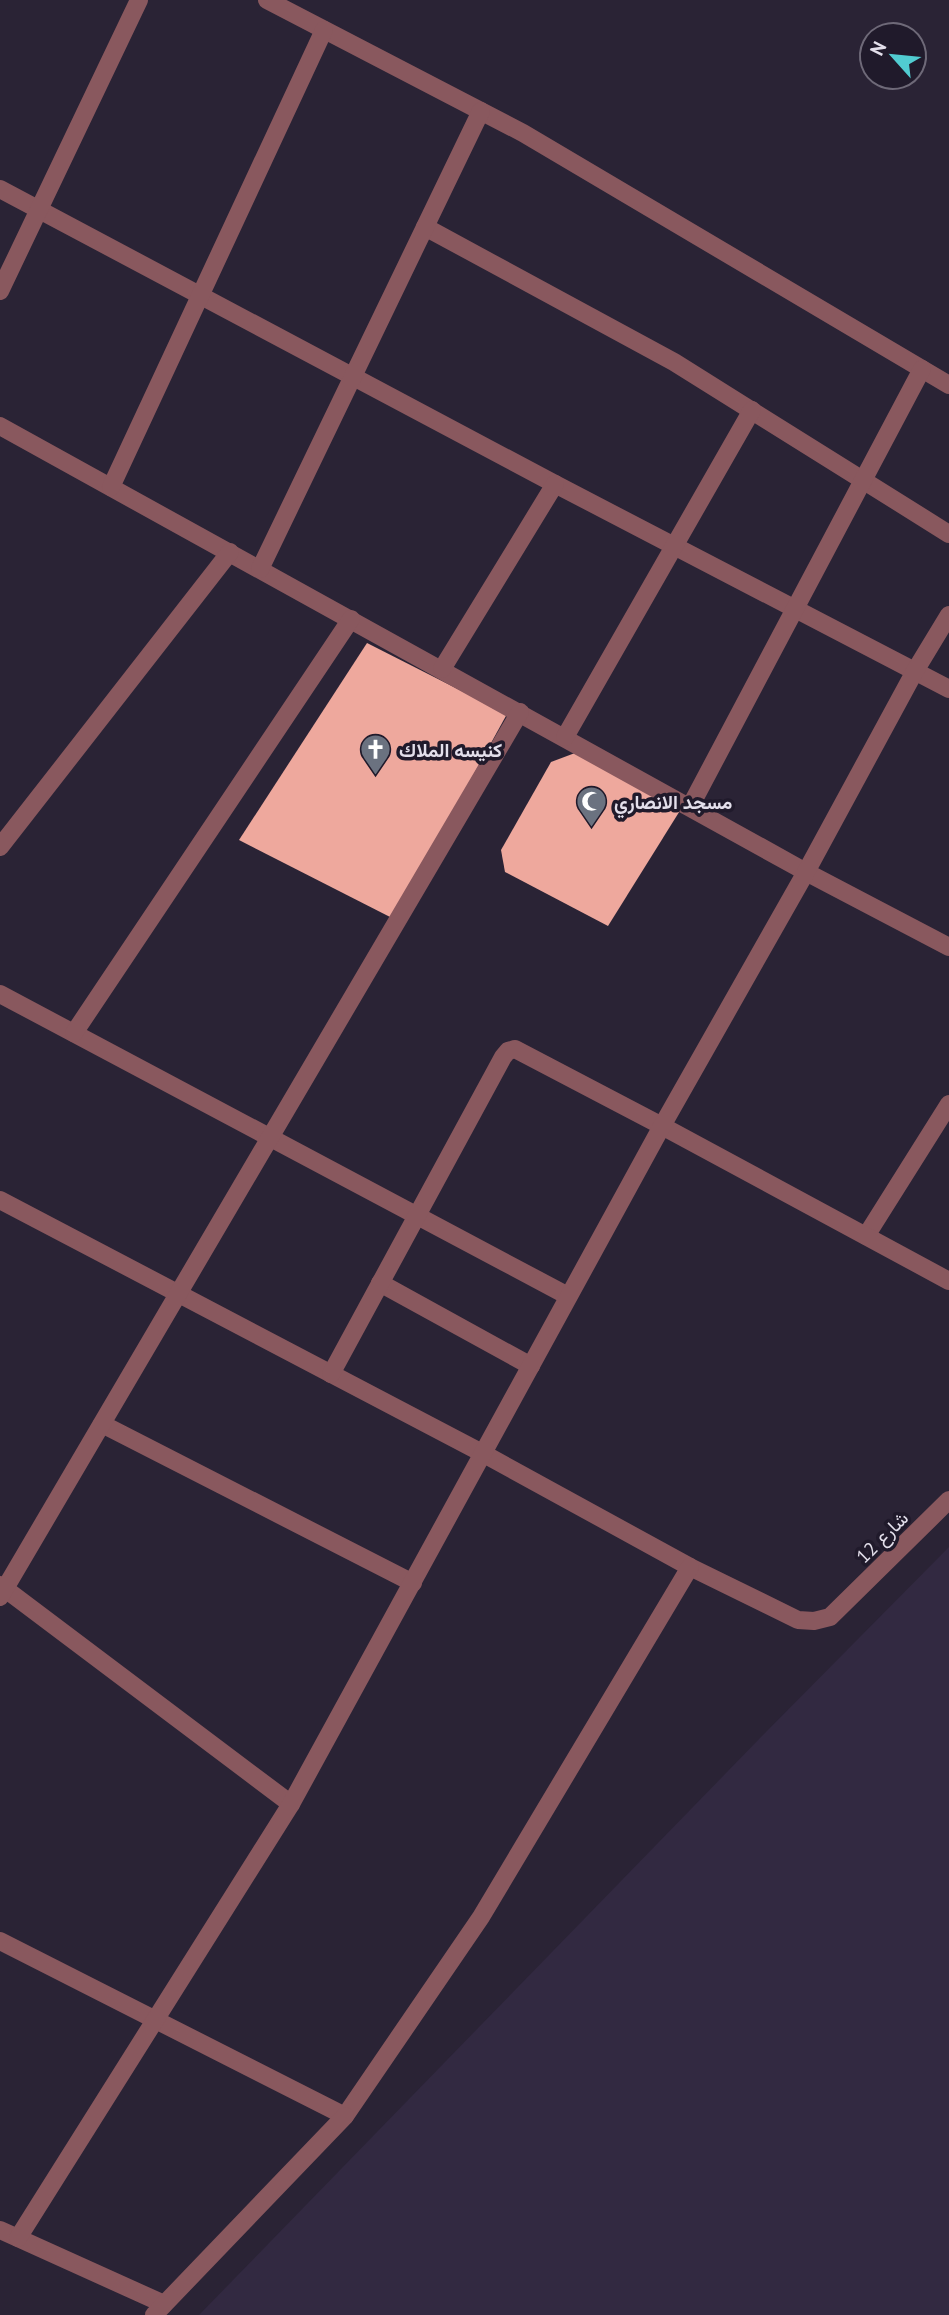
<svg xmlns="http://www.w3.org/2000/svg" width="949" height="2315" font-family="'PT Sans',Vazirmatn,sans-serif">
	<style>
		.built { fill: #322941 }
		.building { fill: #eea89d }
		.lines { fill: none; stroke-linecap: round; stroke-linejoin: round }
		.minor { stroke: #89585e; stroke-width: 18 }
		.labels { text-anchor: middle; stroke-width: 7; stroke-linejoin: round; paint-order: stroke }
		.poi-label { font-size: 19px; font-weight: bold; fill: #e3dfeb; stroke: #201a2b; text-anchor: start }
		.street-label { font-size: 19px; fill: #e3dfeb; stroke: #201a2b }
	</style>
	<rect width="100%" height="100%" fill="#2a2335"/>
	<path class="built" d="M 949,1547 L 949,2315 L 199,2315 L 762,1736 Z"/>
	<g class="building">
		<path d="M 367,643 L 507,714 L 394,919 L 239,840 Z"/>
		<path d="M 575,753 L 681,809 L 608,926 L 505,872 L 501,850 L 551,762 Z"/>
	</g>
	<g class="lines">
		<g class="minor">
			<path d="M 267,0 L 523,133 L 949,385"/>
			<path d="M 0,189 L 555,484 L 949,689"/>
			<path d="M 425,227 L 674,362 L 949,534"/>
			<path d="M 0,291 L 139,0"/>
			<path d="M 0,426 L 806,872 L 949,947"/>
			<path d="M 111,487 L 324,30"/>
			<path d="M 260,569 L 481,111"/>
			<path d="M 442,669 L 555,484"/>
			<path d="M 565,737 L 752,410"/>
			<path d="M 690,807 L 922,369"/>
			<path d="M 0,847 L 230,552"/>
			<path d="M 0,994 L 568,1296"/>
			<path d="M 74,1033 L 351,619"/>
			<path d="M 0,1200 L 484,1454 L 690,1567 L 798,1620 L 814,1621 L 830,1617 L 949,1500"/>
			<path d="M 866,1236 L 949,1104"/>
			<path d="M 380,1283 L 531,1366"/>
			<path d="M 331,1374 L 503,1057 L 508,1051 L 515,1049 L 662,1126 L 949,1281"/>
			<path d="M 102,1424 L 413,1583"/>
			<path d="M 0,1585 L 291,1804"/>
			<path d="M 0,1597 L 520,712"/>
			<path d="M 0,1941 L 345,2116 L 481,1917 L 690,1567"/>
			<path d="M 0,2230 L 164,2304"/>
			<path d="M 18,2238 L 291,1804 L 662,1126 L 806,872 L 915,671 L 949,615"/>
			<path d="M 154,2315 L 345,2116"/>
		</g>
	</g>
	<defs>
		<symbol id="church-pin" viewBox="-11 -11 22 30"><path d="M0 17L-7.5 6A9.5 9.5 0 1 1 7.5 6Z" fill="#6b7280" stroke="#201a2b"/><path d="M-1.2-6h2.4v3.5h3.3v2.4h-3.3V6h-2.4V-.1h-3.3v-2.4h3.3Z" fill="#fff"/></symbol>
		<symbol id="mosque-pin" viewBox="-11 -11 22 30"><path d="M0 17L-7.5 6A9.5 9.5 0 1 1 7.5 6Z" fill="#6b7280" stroke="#201a2b"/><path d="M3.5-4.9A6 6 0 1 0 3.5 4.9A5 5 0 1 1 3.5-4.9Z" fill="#fff"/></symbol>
	</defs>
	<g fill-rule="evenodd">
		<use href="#church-pin" x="358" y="732" width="35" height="47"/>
		<use href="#mosque-pin" x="574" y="784" width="35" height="47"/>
	</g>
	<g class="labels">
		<g class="poi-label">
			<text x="399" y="757">كنيسه الملاك</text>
			<text x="614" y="809">مسجد الانصاري</text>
		</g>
		<g class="street-label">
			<text transform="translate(882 1537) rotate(-45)" y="7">شارع 12</text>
		</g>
	</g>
	<g transform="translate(893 56) rotate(297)"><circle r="33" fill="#201a2b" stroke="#6e6978" stroke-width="2"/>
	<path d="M0-5L12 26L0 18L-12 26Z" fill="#51ccd1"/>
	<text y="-10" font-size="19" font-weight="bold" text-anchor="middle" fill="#e3dfeb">N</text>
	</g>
</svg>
